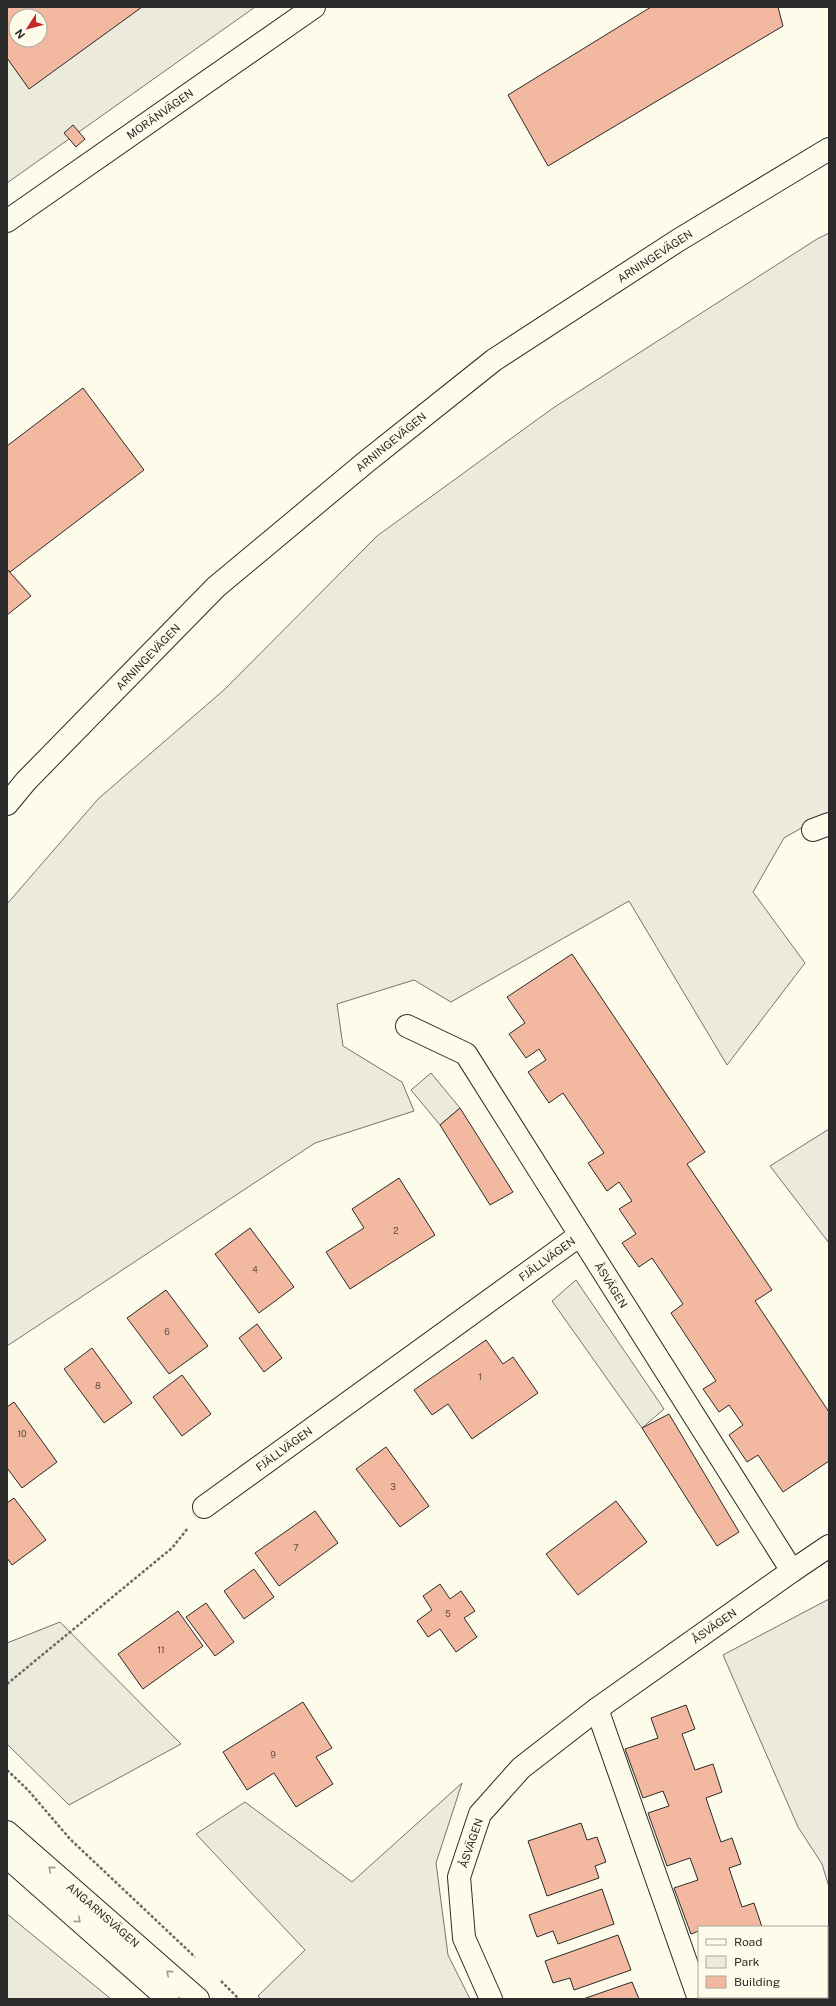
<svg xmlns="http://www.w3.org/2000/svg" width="836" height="2006" font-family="'Public Sans',sans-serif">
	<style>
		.green { fill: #ecebdb; stroke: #74746e }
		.parking { fill: #eceadb; stroke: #74746e; fill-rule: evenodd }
		.building { fill: #f2b8a0; stroke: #2b2b2b; fill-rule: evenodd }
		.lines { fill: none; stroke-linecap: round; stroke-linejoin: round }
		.street-casing { stroke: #2b2b2b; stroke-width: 24 }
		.secondary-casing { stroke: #2b2b2b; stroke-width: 24 }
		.primary-casing { stroke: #2b2b2b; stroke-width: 24 }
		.path { stroke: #6a6964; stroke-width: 2.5; stroke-dasharray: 3 2; stroke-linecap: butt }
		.street { stroke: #fdfbea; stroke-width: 22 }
		.secondary { stroke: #fdfbea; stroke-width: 22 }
		.primary { stroke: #fdfbea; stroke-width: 22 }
		.oneway { stroke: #9e9d94 }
		.labels { text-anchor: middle; stroke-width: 3; stroke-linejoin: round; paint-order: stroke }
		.number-label { font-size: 9px; fill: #5d4e48 }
		.street-label { font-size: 11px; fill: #2b2b2b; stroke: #fdfbea }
	</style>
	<rect width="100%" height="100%" fill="#fdfbea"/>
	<g class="green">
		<path d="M 829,233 L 829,812 L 784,838 L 753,892 L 805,963 L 727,1065 L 629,901 L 451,1002 L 414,980 L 337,1004 L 343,1046 L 402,1082 L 414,1111 L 315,1143 L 7,1346 L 7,904 L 98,799 L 225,689 L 377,536 L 553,408 L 817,239 Z"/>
		<path d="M 829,1129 L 829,1243 L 770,1166 Z"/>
		<path d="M 829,1599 L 829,1887 L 822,1864 L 798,1827 L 723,1655 Z"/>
		<path d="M 60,1622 L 181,1744 L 69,1805 L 7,1744 L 7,1643 Z"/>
		<path d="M 462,1783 L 436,1863 L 448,1955 L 470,1999 L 261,1999 L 258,1996 L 305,1950 L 196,1834 L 245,1802 L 352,1882 Z"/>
		<path d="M 7,1914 L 111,1999 L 7,1999 Z"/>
	</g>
	<g class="parking">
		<path d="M 7,7 L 255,7 L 7,183 ZM 16,16 L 40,16 L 40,40 L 16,40 Z"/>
		<path d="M 431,1073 L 460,1108 L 440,1125 L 411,1090 Z"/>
		<path d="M 576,1280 L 664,1409 L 642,1428 L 552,1301 Z"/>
	</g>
	<g class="building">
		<path d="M 7,7 L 142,7 L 29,89 L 7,58 ZM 16,16 L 40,16 L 40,40 L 16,40 Z"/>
		<path d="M 651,7 L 778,7 L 783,26 L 548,166 L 508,95 Z"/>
		<path d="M 73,125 L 85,139 L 76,147 L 64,133 Z"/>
		<path d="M 83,388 L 144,470 L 10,572 L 7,569 L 7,446 Z"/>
		<path d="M 7,569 L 31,596 L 7,615 Z"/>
		<path d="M 572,954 L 705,1152 L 687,1164 L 772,1290 L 755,1301 L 829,1412 L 829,1461 L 783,1492 L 758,1455 L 747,1462 L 729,1435 L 743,1425 L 729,1405 L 719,1412 L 703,1389 L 716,1381 L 671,1313 L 683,1304 L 652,1258 L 639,1267 L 622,1243 L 636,1234 L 619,1209 L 632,1201 L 619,1182 L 607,1191 L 588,1163 L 604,1153 L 563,1093 L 549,1103 L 528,1072 L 546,1060 L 539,1049 L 526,1058 L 509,1034 L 525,1023 L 507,997 Z"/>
		<path d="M 460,1108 L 513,1192 L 490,1205 L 440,1125 Z"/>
		<path d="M 399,1178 L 435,1235 L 350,1289 L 326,1252 L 364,1228 L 352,1209 Z"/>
		<path d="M 250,1228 L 294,1287 L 259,1313 L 215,1254 Z"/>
		<path d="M 166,1290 L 208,1346 L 169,1374 L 127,1318 Z"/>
		<path d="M 257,1324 L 282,1358 L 264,1372 L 239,1338 Z"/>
		<path d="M 486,1340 L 503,1364 L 513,1357 L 538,1393 L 472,1439 L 448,1404 L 432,1415 L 414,1390 Z"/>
		<path d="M 92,1348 L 132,1403 L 104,1423 L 64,1369 Z"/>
		<path d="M 182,1375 L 211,1414 L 182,1436 L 153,1397 Z"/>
		<path d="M 14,1402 L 57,1462 L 22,1488 L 7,1468 L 7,1407 Z"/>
		<path d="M 669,1414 L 739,1532 L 717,1546 L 642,1428 Z"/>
		<path d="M 386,1447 L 429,1506 L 400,1527 L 356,1469 Z"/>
		<path d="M 14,1498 L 46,1540 L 12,1565 L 7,1558 L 7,1503 Z"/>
		<path d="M 616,1501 L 647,1542 L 578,1595 L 546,1554 Z"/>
		<path d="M 315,1511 L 338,1543 L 279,1586 L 255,1553 Z"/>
		<path d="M 254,1569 L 274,1597 L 244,1619 L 224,1591 Z"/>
		<path d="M 440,1584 L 450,1599 L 461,1591 L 475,1611 L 464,1618 L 477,1637 L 456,1652 L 440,1629 L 428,1637 L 417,1621 L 432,1610 L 423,1596 Z"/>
		<path d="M 206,1603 L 234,1642 L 215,1656 L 186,1617 Z"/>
		<path d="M 178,1611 L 203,1646 L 143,1689 L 118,1654 Z"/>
		<path d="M 303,1702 L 332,1748 L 316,1757 L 333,1784 L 296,1807 L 274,1773 L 247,1790 L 223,1752 Z"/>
		<path d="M 686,1705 L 695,1729 L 682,1734 L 695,1770 L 713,1764 L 722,1792 L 706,1798 L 721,1842 L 732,1838 L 741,1864 L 729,1868 L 742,1907 L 754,1903 L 762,1927 L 699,1927 L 699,1931 L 691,1934 L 674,1888 L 698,1880 L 690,1858 L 667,1866 L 648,1813 L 669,1806 L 663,1791 L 643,1798 L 625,1749 L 658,1738 L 651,1718 Z"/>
		<path d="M 581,1823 L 587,1840 L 597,1837 L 606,1862 L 595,1866 L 599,1878 L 547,1896 L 528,1841 Z"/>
		<path d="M 602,1889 L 614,1924 L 558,1944 L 553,1931 L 537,1937 L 529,1915 Z"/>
		<path d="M 618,1935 L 631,1970 L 574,1990 L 570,1978 L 553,1983 L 545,1961 Z"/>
		<path d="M 632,1982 L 639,1999 L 583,1999 Z"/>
	</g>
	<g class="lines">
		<defs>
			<g id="street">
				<path d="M 7,221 L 314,7"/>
				<path d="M 813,830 L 829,824"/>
				<path d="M 407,1026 L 466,1054 L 792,1571 L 597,1709 L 521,1768 L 480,1814 L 459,1877 L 464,1938 L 491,1999"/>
				<path d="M 204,1507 L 580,1235"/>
				<path d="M 792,1571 L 829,1546"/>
				<path d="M 597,1709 L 699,1999"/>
			</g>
			<g id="secondary">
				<path d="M 7,1832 L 198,1999"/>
				<path d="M 7,1857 L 168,1999"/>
			</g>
			<path id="primary" d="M 7,804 L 26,781 L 216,587 L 366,462 L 494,360 L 677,241 L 829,149"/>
		</defs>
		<use href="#street" class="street-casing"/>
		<use href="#secondary" class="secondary-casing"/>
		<use href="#primary" class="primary-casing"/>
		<g class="path">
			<path d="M 7,1684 L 172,1548 L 188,1528"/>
			<path d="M 7,1770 L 28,1790 L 70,1839 L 195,1957"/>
			<path d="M 221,1981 L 239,1999"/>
		</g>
		<use href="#street" class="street"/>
		<use href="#secondary" class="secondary"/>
		<use href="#primary" class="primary"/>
	</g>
	<defs><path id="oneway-chevron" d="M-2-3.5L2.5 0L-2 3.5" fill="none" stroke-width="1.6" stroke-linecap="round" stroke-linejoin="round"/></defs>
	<g class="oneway">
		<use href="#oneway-chevron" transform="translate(51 1869) rotate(-139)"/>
		<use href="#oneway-chevron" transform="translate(78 1920) rotate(41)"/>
		<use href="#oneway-chevron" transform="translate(169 1973) rotate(-139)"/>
	</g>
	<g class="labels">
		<g class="number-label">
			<text x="396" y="1234">2</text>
			<text x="255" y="1273">4</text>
			<text x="167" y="1335">6</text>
			<text x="480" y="1380">1</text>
			<text x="98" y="1389">8</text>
			<text x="22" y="1437">10</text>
			<text x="393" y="1490">3</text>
			<text x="296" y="1551">7</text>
			<text x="448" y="1617">5</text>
			<text x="161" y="1653">11</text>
			<text x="273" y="1758">9</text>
		</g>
		<g class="street-label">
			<text transform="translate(160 114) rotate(-35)" y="4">MORÄNVÄGEN</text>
			<text transform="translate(655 256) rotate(-33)" y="4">ARNINGEVÄGEN</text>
			<text transform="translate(391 442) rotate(-39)" y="4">ARNINGEVÄGEN</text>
			<text transform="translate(148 657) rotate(-46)" y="4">ARNINGEVÄGEN</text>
			<text transform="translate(547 1259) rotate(-36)" y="4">FJÄLLVÄGEN</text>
			<text transform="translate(611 1285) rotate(58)" y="4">ÅSVÄGEN</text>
			<text transform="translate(284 1449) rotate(-36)" y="4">FJÄLLVÄGEN</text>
			<text transform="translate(714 1626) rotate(-35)" y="4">ÅSVÄGEN</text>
			<text transform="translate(471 1843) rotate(-71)" y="4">ÅSVÄGEN</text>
			<text transform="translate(103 1915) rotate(41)" y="4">ANGARNSVÄGEN</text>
		</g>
	</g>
	<rect width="836" height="2006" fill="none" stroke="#2b2b2b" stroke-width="16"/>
	<rect x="698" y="1926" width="130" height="72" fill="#fdfbea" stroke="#a9a89e"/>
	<rect x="706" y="1939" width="20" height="6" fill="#fdfbea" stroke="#a9a89e"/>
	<text x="734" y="1946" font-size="12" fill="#2b2b2b">Road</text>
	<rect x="706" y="1956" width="20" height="12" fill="#ecebdb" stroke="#a9a89e"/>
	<text x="734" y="1966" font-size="12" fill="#2b2b2b">Park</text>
	<rect x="706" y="1976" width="20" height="12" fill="#f2b8a0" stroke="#a9a89e"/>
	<text x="734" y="1986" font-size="12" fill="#2b2b2b">Building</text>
	<g transform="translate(28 28) rotate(234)"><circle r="19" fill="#fdfbea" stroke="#a9a89e"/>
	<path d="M0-3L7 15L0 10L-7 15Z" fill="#c62828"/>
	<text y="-6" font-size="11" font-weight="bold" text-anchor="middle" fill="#2b2b2b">N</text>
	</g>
</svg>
